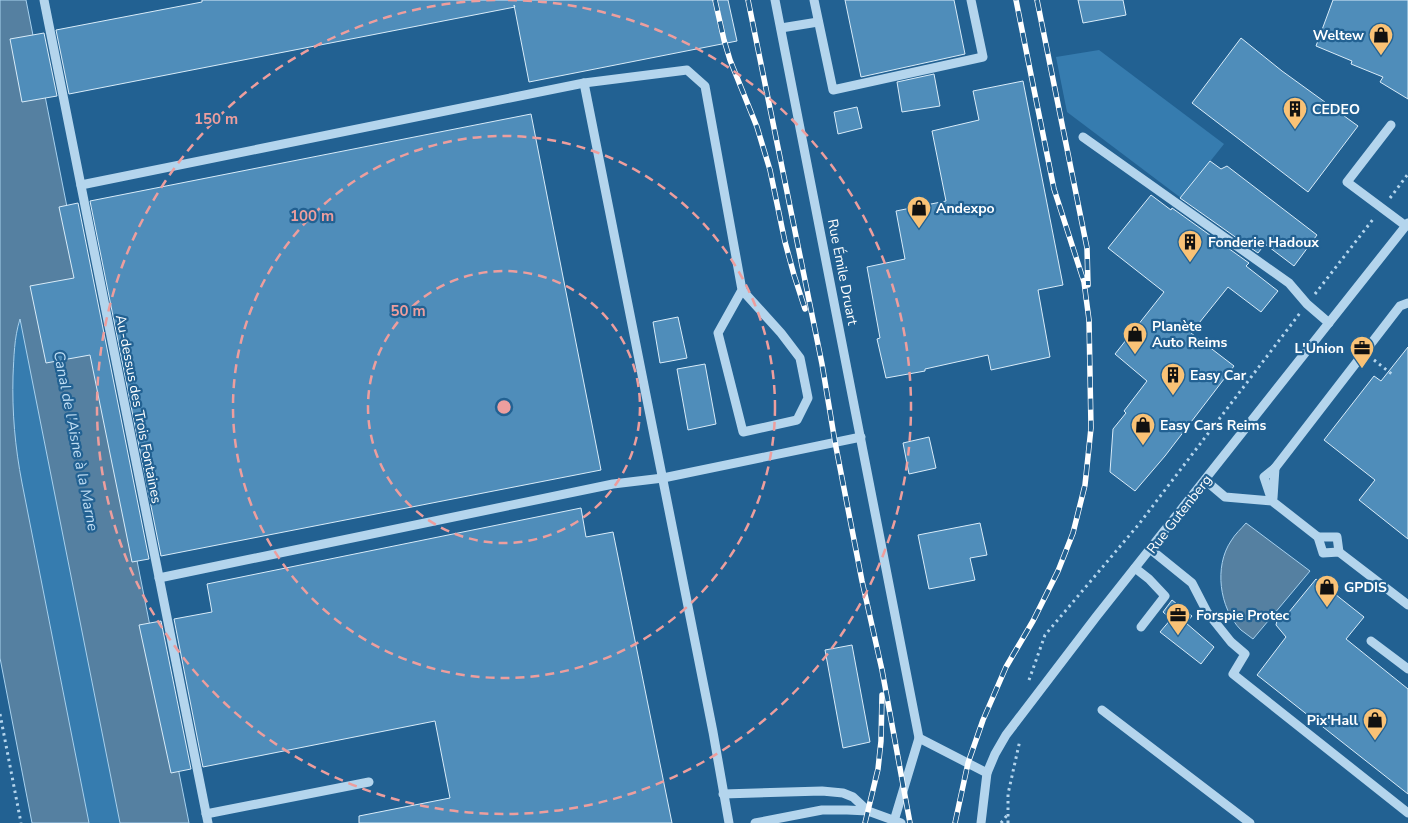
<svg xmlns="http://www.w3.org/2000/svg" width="1408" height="823" font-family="'Nunito Sans',sans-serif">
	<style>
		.green { fill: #367caf }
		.water { fill: #5580a1; stroke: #a8d1ee }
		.building { fill: #4f8dba; stroke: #d9ecf9 }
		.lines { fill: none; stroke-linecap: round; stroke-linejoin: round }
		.path { stroke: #b4d5ed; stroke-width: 3; stroke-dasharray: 2.5 4; stroke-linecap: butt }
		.minor { stroke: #b4d5ed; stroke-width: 9 }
		.rail-casing { stroke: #fff; stroke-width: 5.5 }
		.rail { stroke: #226192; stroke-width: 4; stroke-dasharray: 11; stroke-linecap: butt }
		.ring { fill: none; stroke: #ed9e9e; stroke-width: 2.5; stroke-dasharray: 9 6 }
		.labels { text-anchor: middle; stroke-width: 4.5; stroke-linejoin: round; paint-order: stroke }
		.poi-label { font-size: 14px; font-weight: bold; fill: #fff; stroke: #226192; text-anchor: start }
		.street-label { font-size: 14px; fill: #fff; stroke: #226192 }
		.water-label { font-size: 15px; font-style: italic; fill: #c0def4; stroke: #226192 }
		.centre { fill: #ed9e9e; stroke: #226192; stroke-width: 2.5 }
		.ring-label { font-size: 15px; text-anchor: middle; font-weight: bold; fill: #ed9e9e; stroke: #226192; stroke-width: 4.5; stroke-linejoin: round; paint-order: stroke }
	</style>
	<rect width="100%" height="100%" fill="#226192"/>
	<g class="green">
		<path d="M 1099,50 L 1224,144 L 1181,198 L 1067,112 L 1056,57 Z"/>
		<path d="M 20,318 L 120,823 L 89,823 L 22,483 C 12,430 7,371 20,318 Z"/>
	</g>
	<g class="water">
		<path d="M 0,0 L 26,0 L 189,823 L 120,823 L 20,319 C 14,338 14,357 13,376 C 12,412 15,447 22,483 L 89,823 L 32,823 L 0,658 Z"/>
		<path d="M 1246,523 L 1310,571 L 1253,639 C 1249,636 1245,633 1241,630 C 1219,608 1214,566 1231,541 C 1235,534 1241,529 1246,523 Z"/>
	</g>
	<g class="building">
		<path d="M 202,0 L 728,0 L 737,41 L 529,82 L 514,5 L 515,7 L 69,94 L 56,30 L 202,2 Z"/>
		<path d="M 845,0 L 954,0 L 965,54 L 861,77 Z"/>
		<path d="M 1078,0 L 1123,0 L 1126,15 L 1083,23 Z"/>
		<path d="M 1333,0 L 1408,0 L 1408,99 L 1380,82 L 1383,77 L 1351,64 L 1352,61 L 1316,46 Z"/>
		<path d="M 44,33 L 57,96 L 22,102 L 10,39 Z"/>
		<path d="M 1241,38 L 1282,71 L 1358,126 L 1308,192 L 1192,103 Z"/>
		<path d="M 934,74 L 940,106 L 902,112 L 897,82 Z"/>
		<path d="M 1023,81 L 1063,285 L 1038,290 L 1050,357 L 991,370 L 988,355 L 925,369 L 925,371 L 886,378 L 877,339 L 880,338 L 867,267 L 905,259 L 896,211 L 946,201 L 932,131 L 979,120 L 973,91 Z"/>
		<path d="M 857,107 L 862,128 L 838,134 L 834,112 Z"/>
		<path d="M 531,114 L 601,470 L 161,556 L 90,201 Z"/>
		<path d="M 1210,161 L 1221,169 L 1227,166 L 1317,235 L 1294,266 L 1265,244 L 1258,253 L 1180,198 Z"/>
		<path d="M 1151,195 L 1171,210 L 1172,208 L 1249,263 L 1246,266 L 1278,291 L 1261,312 L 1228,287 L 1191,333 L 1234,366 L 1165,456 L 1135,491 L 1110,472 L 1113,429 L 1126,413 L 1124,411 L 1147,381 L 1115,354 L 1164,292 L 1108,248 Z"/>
		<path d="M 78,203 L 149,559 L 132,562 L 90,355 L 46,363 L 30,286 L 74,278 L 59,207 Z"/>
		<path d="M 678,317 L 687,358 L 660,363 L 653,322 Z"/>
		<path d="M 1408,347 L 1408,539 L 1359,500 L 1375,480 L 1324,440 L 1374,376 L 1381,381 Z"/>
		<path d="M 705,364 L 716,424 L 688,430 L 677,369 Z"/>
		<path d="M 929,437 L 936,468 L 909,474 L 903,443 Z"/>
		<path d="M 581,508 L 586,537 L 613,532 L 672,823 L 359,823 L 359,816 L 450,798 L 435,721 L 203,767 L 174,619 L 212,612 L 207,584 Z"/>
		<path d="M 980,523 L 987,555 L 970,558 L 975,580 L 929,589 L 918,535 Z"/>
		<path d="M 1316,579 L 1364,617 L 1346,639 L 1408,689 L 1408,794 L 1257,675 L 1286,637 L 1276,625 L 1278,616 L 1281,614 L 1289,612 Z"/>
		<path d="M 1172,600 L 1192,616 L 1186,623 L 1214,647 L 1201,664 L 1160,632 L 1171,619 L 1163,612 Z"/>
		<path d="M 161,621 L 191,769 L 171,773 L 139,625 Z"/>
		<path d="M 852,645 L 870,742 L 843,748 L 825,650 Z"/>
	</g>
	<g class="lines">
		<g class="path">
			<path d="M 1390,198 L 1408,174"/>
			<path d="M 1315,294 L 1374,218"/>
			<path d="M 1374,360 L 1393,375"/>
			<path d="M 1029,680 L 1045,635 L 1139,524 L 1300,313"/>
			<path d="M 0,714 L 21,823"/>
			<path d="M 1001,823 L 1008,814"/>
			<path d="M 1008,823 L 1008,794 L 1020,740"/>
		</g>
		<g class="minor">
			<path d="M 44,0 L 208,823"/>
			<path d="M 775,0 L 919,738 L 987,773"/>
			<path d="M 814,0 L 833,90 L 983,57 L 971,0"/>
			<path d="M 781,28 L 818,22"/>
			<path d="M 584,83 L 713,732 L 729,823"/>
			<path d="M 1391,125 L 1347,182 L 1406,226"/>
			<path d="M 1083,137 L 1289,283 L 1307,304 L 1329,323"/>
			<path d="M 81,185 L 584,83 L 687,70 L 705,86 L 742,290 L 781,333 L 800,358 L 808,398 L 797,420 L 743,432 L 718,333 L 742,290"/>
			<path d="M 1205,480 L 1225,497 L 1272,501 L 1318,537 L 1323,553 L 1339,552 L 1408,605"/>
			<path d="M 1273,498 L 1275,468"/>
			<path d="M 1272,501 L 1264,477 L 1275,468 L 1400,306 L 1408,303"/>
			<path d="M 1318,537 L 1337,537 L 1339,552"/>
			<path d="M 1150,549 L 1192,583 L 1207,612 L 1231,642 L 1245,654 L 1233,674 L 1408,813"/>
			<path d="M 1135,568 L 1149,579 L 1165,596 L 1141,627"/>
			<path d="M 159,578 L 613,484 L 663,478 L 861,437"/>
			<path d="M 1371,641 L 1408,669"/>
			<path d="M 1102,710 L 1250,823"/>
			<path d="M 723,794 L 822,791 L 843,793 L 853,797 L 868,811"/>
			<path d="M 206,814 L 369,782"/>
			<path d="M 894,821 L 919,738"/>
			<path d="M 755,823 L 822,810 L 847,810 L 868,811 L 901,823"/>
			<path d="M 981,823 L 987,773 L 995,754 L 1006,735 L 1096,617 L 1408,223"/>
		</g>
		<defs>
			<g id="rail">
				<path d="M 715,0 L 724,40 L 730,60 L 757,127 L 770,170 L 785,242 L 794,275 L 805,309"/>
				<path d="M 748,0 L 822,364 L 835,442 L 862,581 L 882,670 L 910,823"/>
				<path d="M 1037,0 L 1087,248 L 1088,285"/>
				<path d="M 865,823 L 878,769 L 881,741 L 882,695"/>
				<path d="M 955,823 L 968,763 L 983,720 L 1006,667 L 1033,621 L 1058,571 L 1073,533 L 1085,485 L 1091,428 L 1089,320 L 1084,282 L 1054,189 L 1016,0"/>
			</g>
		</defs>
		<use href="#rail" class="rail-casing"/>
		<use href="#rail" class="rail"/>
	</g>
	<g class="ring">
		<circle cx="504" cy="407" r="136"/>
		<circle cx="504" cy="407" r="271"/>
		<path d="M508 0A407 407 0 1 1 500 0"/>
	</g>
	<defs>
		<symbol id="shop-pin" viewBox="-11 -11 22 30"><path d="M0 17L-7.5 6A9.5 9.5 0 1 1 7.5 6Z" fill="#f9c276" stroke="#226192"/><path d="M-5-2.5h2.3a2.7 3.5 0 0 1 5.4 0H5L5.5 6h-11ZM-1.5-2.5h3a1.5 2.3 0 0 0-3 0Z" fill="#111"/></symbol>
		<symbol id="building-pin" viewBox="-11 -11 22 30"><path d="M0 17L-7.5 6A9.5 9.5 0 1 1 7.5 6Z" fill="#f9c276" stroke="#226192"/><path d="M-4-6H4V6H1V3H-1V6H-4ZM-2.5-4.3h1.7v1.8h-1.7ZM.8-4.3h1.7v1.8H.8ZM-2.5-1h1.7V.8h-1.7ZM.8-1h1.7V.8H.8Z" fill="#111"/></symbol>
		<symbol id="office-pin" viewBox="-11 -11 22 30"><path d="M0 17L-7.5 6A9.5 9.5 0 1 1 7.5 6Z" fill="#f9c276" stroke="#226192"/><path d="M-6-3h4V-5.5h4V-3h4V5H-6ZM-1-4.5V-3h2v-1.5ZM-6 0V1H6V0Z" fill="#111"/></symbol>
	</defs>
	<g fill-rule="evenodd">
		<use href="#shop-pin" x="1367" y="21" width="28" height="38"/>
		<use href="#building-pin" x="1281" y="95" width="28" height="38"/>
		<use href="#shop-pin" x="905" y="194" width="28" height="38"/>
		<use href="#building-pin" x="1176" y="228" width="28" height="38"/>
		<use href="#shop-pin" x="1121" y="320" width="28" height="38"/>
		<use href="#office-pin" x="1348" y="334" width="28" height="38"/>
		<use href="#building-pin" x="1159" y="361" width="28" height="38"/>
		<use href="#shop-pin" x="1129" y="411" width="28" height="38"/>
		<use href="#shop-pin" x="1313" y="573" width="28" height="38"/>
		<use href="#office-pin" x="1164" y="601" width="28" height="38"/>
		<use href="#shop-pin" x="1361" y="706" width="28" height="38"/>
	</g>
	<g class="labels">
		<g class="poi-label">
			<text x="1364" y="40" text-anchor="end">Weltew</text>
			<text x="1312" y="114">CEDEO</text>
			<text x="936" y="213">Andexpo</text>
			<text x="1208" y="247">Fonderie Hadoux</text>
			<text x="1152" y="331">Planète<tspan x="1152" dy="16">Auto Reims</tspan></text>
			<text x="1344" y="353" text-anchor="end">L'Union</text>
			<text x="1190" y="380">Easy Car</text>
			<text x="1160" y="430">Easy Cars Reims</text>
			<text x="1344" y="592">GPDIS</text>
			<text x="1196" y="620">Forspie Protec</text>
			<text x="1358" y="725" text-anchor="end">Pix'Hall</text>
		</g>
		<g class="street-label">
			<text transform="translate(843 272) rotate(79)" y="5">Rue Émile Druart</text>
			<text transform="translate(139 409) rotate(79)" y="5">Au-dessus des Trois Fontaines</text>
			<text transform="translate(1179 514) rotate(-52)" y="5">Rue Gutenberg</text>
		</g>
		<g class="water-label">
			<text transform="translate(76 441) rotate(79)" y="5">Canal de l'Aisne à la Marne</text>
		</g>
	</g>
	<circle cx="504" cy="407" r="8" class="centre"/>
	<g class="ring-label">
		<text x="216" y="124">150 m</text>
		<text x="312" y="221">100 m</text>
		<text x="408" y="316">50 m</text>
	</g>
</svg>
